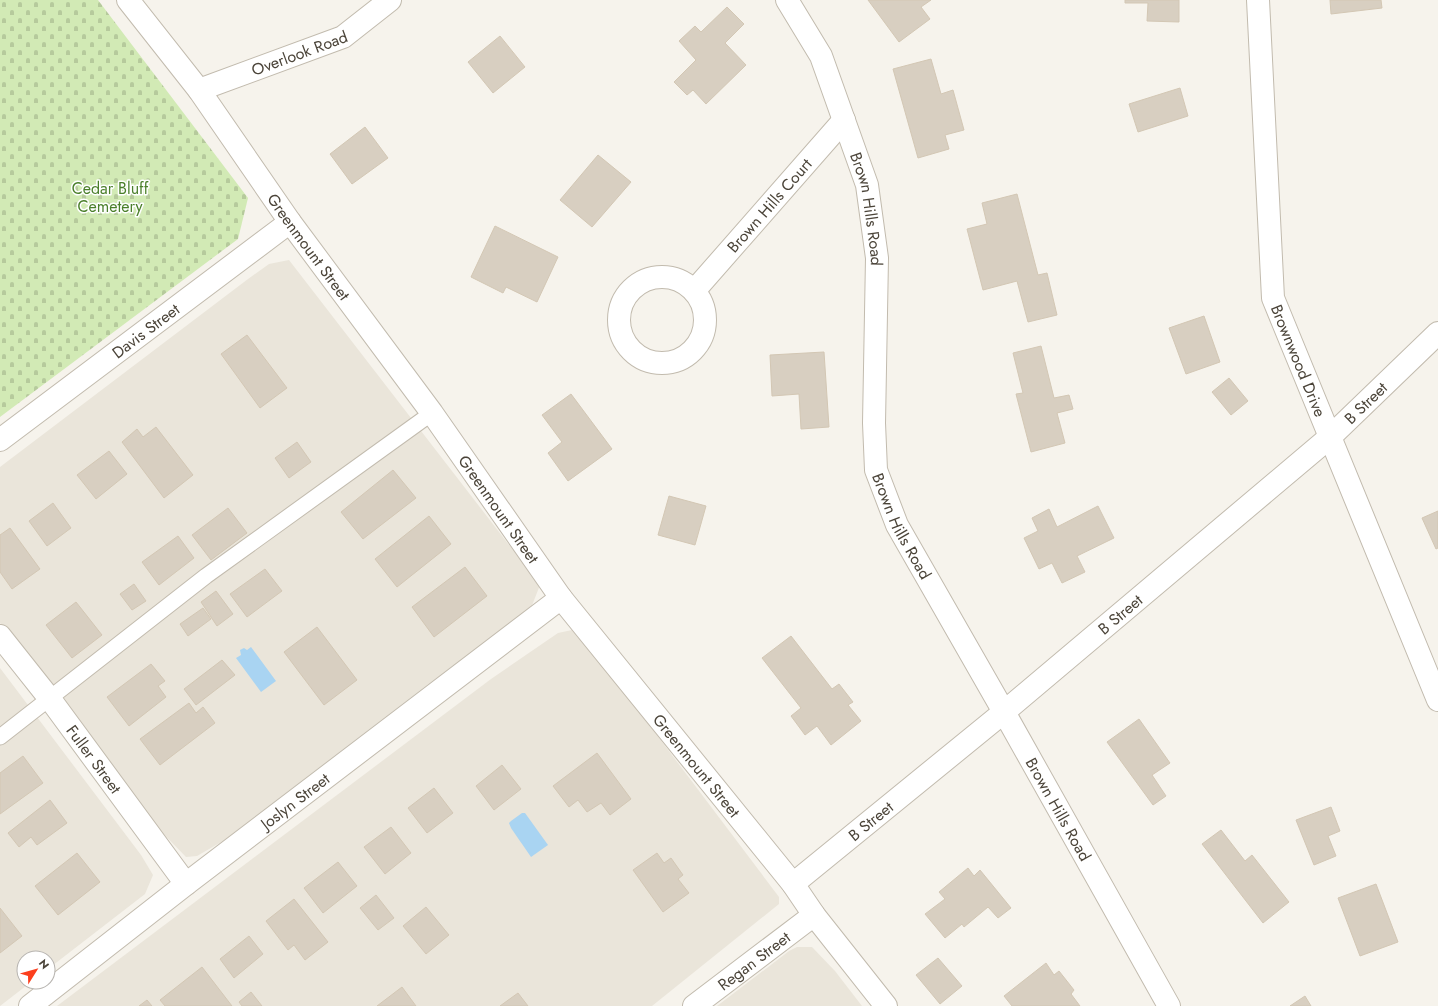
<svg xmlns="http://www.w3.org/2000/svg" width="1438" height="1006" font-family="Jost,sans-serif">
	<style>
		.residential { fill: #eae5da }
		.cemetery { fill: url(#cemetery-stones) }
		.water { fill: #a9d4f2 }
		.building { fill: #d8cfc1; stroke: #d3c7b4 }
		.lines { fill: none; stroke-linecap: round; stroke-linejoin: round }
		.lane-casing { stroke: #c2bbae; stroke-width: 17 }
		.street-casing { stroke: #c2bbae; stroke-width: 24 }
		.lane { stroke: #fff; stroke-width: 15 }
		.street { stroke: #fff; stroke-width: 22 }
		.labels { text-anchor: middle; stroke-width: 3; stroke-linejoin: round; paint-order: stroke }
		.street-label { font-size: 16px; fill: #4b4439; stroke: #fff }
		.park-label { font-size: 16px; fill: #4a7f2a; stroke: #fff }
	</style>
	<defs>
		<pattern id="cemetery-stones" width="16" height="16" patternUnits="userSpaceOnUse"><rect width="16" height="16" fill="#d2eab5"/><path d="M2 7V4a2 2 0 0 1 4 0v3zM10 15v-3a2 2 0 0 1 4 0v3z" fill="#b6ca9c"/></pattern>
	</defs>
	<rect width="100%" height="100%" fill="#f6f3ec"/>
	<g class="residential">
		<path d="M 289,260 L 540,585 L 531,608 L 427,685 L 223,841 L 197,856 L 186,857 L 152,822 L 0,623 L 0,467 L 248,279 L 269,264 Z"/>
		<path d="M 572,630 L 586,641 L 779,897 L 779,904 L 652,1006 L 57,1006 L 491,679 L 558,633 Z"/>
		<path d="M 0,668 L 141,855 L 153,875 L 145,894 L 48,969 L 48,958 L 24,958 L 24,982 L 31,982 L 0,1006 Z"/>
		<path d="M 797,947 L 812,947 L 835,971 L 862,1006 L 717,1006 L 789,951 Z"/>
	</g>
	<path class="cemetery" d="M 0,0 L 98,0 L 248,198 L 238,239 L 0,417 Z"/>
	<g class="water">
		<path d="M 251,647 L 276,681 L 261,692 L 236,658 L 241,655 L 240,650 L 244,648 L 247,650 Z"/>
		<path d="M 522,813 L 525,813 L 548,845 L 531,857 L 511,828 L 509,823 L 511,821 Z"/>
	</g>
	<g class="building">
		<path d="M 868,0 L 931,0 L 921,7 L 930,19 L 899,42 Z"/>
		<path d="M 1125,0 L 1179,0 L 1179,22 L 1147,21 L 1148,3 L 1125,3 Z"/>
		<path d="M 1330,0 L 1381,0 L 1382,8 L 1331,14 Z"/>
		<path d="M 727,7 L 744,24 L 725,43 L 746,65 L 706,104 L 693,90 L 687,95 L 674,82 L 696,60 L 679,41 L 695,26 L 701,32 Z"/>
		<path d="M 500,36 L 525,67 L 493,93 L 468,62 Z"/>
		<path d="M 931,59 L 941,94 L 953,90 L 964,130 L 945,135 L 949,149 L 918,158 L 893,69 Z"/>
		<path d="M 1180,88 L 1188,116 L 1138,132 L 1129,104 Z"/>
		<path d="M 365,127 L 388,158 L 352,184 L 330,154 Z"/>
		<path d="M 598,155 L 631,182 L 592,227 L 560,200 Z"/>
		<path d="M 1017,194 L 1038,275 L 1047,273 L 1057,315 L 1028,322 L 1017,281 L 983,290 L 967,229 L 987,224 L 982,203 Z"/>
		<path d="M 495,226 L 558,257 L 537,302 L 506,287 L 503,293 L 471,277 Z"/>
		<path d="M 1204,316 L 1220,362 L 1186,374 L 1169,328 Z"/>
		<path d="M 247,335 L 287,388 L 260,408 L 221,354 Z"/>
		<path d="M 1041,346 L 1054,398 L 1069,395 L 1073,409 L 1057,413 L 1065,443 L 1031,452 L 1016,394 L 1023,393 L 1013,353 Z"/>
		<path d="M 824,352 L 829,427 L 801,429 L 799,394 L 772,396 L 770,355 Z"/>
		<path d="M 1229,378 L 1248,401 L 1231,415 L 1212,392 Z"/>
		<path d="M 571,394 L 612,449 L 568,481 L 548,453 L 562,442 L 542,415 Z"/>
		<path d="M 156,427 L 193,475 L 164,498 L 122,442 L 137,429 L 143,437 Z"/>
		<path d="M 297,442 L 311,462 L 289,478 L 275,458 Z"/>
		<path d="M 109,451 L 127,474 L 96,499 L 77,475 Z"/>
		<path d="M 393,470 L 416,498 L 363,539 L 341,512 Z"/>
		<path d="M 669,496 L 706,506 L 695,545 L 658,535 Z"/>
		<path d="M 53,503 L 71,528 L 47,546 L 29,521 Z"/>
		<path d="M 1098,506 L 1114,538 L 1077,556 L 1085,572 L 1062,583 L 1052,563 L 1039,569 L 1024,538 L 1038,531 L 1032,518 L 1049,509 L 1057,527 Z"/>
		<path d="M 228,508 L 247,533 L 211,560 L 192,535 Z"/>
		<path d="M 1438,511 L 1438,548 L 1436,549 L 1422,518 Z"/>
		<path d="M 429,516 L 451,544 L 397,587 L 375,559 Z"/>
		<path d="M 10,528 L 40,569 L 12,589 L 0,572 L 0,535 Z"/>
		<path d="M 178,536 L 194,558 L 159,585 L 142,562 Z"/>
		<path d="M 465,567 L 487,596 L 434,637 L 412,607 Z"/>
		<path d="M 265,569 L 282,591 L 247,617 L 230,594 Z"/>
		<path d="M 134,584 L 146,601 L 132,610 L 120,594 Z"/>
		<path d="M 216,591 L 233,614 L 217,626 L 201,602 Z"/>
		<path d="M 76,602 L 102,635 L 72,658 L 46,625 Z"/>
		<path d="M 203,608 L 211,619 L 188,636 L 180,624 Z"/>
		<path d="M 317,627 L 357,680 L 324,705 L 284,652 Z"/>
		<path d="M 791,636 L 832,689 L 839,684 L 853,702 L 848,705 L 861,721 L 831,745 L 817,726 L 805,735 L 791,716 L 801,708 L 762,658 Z"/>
		<path d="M 222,660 L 235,675 L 196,705 L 184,689 Z"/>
		<path d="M 151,664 L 165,681 L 158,686 L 166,697 L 129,726 L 107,697 Z"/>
		<path d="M 189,703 L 196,713 L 203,707 L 215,723 L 160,765 L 140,739 Z"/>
		<path d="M 1139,719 L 1170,763 L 1152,775 L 1166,796 L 1153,805 L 1107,742 Z"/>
		<path d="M 597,753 L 631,799 L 610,815 L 601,803 L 587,812 L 578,800 L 569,807 L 553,786 Z"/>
		<path d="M 23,756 L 43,783 L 0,814 L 0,773 Z"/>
		<path d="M 502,765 L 521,789 L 494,810 L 476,786 Z"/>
		<path d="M 434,788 L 453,813 L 427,833 L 408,808 Z"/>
		<path d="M 50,800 L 67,823 L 37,845 L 31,837 L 19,847 L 8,833 Z"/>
		<path d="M 1331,807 L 1340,831 L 1328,836 L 1336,856 L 1314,865 L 1296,820 Z"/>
		<path d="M 391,827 L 411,853 L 385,874 L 364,847 Z"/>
		<path d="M 1221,830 L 1245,861 L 1252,855 L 1289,902 L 1263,923 L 1202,844 Z"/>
		<path d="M 77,853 L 100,882 L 58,915 L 35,886 Z"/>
		<path d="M 657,853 L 664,863 L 671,858 L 683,875 L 678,879 L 689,893 L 663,912 L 633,870 Z"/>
		<path d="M 338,862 L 357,886 L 323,913 L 304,888 Z"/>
		<path d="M 968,868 L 974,876 L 980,870 L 1011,908 L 998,918 L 988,907 L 964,927 L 962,924 L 945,938 L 925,914 L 945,899 L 939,892 Z"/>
		<path d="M 1376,884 L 1398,942 L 1360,956 L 1338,898 Z"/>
		<path d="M 376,895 L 394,918 L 378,930 L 360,908 Z"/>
		<path d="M 294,899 L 328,942 L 305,960 L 294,945 L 288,950 L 266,921 Z"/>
		<path d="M 426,907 L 449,935 L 426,954 L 403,926 Z"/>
		<path d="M 0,908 L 22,936 L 0,953 Z"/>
		<path d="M 249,936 L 263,954 L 234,978 L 220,959 Z"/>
		<path d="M 938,958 L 962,986 L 940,1004 L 916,975 Z"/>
		<path d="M 1046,963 L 1054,975 L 1059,971 L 1074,990 L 1071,994 L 1080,1006 L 1012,1006 L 1004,996 Z"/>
		<path d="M 202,967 L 232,1006 L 165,1006 L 160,1000 Z"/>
		<path d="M 402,987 L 416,1006 L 377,1006 Z"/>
		<path d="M 251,992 L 262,1006 L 242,1006 L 239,1002 Z"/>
		<path d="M 518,993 L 528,1006 L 500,1006 Z"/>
		<path d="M 1305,996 L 1311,1006 L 1290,1006 Z"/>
		<path d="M 147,1000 L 152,1006 L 139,1006 Z"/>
	</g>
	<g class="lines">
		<defs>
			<path id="lane" d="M 0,737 L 206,576 L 432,413"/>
			<g id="street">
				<path id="s1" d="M 128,0 L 199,90 L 290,222 L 432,413 L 561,598 L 793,884 L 814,915 L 886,1006"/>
				<path id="s2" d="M 787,0 L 821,56 L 867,185 L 877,258 L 874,423 L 876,470 L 897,525 L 1004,712 L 1169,1006"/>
				<path id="s3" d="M 1258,0 L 1273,298 L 1438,700"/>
				<path id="s4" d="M 199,90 L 343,37 L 390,0"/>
				<circle cx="662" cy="320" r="43"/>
				<path id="s5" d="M 694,291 L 844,120"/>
				<path id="s6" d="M 0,440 L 290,222"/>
				<path id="s7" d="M 0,636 L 50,699 L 186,884"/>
				<path id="s8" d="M 793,884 L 1004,712 L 1330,437 L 1438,333"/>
				<path id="s9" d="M 30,1006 L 186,884 L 561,598"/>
				<path id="s10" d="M 694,1006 L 814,915"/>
			</g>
		</defs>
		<use href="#lane" class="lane-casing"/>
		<use href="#street" class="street-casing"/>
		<use href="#lane" class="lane"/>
		<use href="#street" class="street"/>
	</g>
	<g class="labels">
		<g class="street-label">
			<text dy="6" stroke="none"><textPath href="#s4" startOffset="107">Overlook Road</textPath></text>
			<text dy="6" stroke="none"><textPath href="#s5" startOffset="114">Brown Hills Court</textPath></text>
			<text dy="6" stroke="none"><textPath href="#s2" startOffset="226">Brown Hills Road</textPath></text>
			<text dy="6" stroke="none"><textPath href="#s1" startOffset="306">Greenmount Street</textPath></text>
			<text dy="6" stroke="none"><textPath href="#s6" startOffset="182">Davis Street</textPath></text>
			<text dy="6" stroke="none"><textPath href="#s3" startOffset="366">Brownwood Drive</textPath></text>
			<text dy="6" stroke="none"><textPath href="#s8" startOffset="748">B Street</textPath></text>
			<text dy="6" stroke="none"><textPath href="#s1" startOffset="630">Greenmount Street</textPath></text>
			<text dy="6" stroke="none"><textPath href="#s2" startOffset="550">Brown Hills Road</textPath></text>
			<text dy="6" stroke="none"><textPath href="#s8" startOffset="424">B Street</textPath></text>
			<text dy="6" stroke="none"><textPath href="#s7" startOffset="155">Fuller Street</textPath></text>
			<text dy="6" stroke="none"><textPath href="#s1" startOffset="954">Greenmount Street</textPath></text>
			<text dy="6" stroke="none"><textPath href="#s9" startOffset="335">Joslyn Street</textPath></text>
			<text dy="6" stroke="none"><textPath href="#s2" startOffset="874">Brown Hills Road</textPath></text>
			<text dy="6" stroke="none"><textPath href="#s8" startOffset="100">B Street</textPath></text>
			<text dy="6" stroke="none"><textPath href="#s10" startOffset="75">Regan Street</textPath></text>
		</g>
		<g class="park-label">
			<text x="110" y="194">Cedar Bluff<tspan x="110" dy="18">Cemetery</tspan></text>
		</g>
	</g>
	<g transform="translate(36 970) rotate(53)"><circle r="19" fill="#ffffff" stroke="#b7b4b0"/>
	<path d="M0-3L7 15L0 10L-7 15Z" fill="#fc3f1d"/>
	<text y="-6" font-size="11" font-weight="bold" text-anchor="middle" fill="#4b4439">N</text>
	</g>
</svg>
